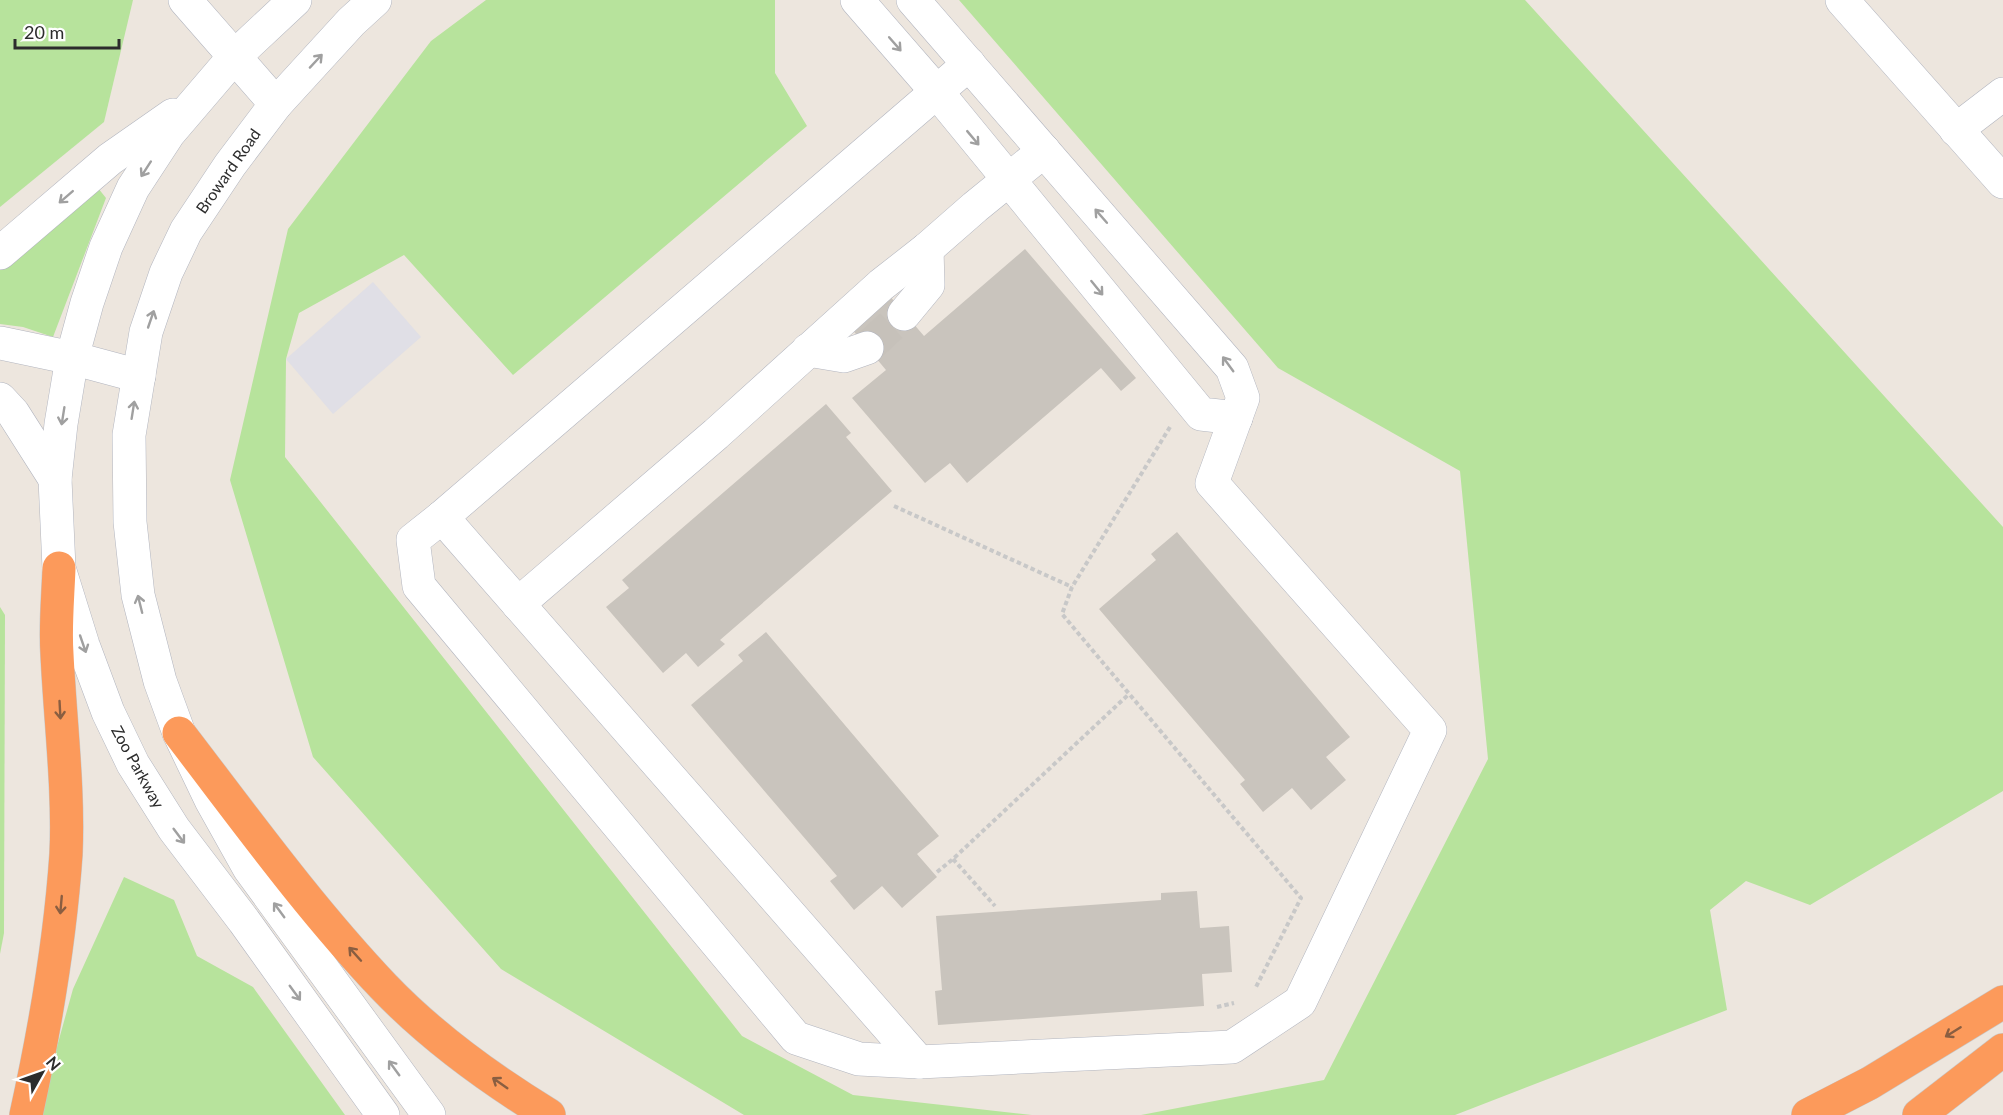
<svg xmlns="http://www.w3.org/2000/svg" width="2003" height="1115" font-family="Lato,sans-serif">
	<style>
		.industrial { fill: #e0dfe6 }
		.green { fill: #b7e39c }
		.building { fill: #c9c4bd }
		.lines { fill: none; stroke-linecap: round; stroke-linejoin: round }
		.minor-tunnel { stroke: #c6c1ba; stroke-width: 33; stroke-dasharray: 33 16; stroke-linecap: butt }
		.minor-casing { stroke: #b2b5bf; stroke-width: 34 }
		.highway-casing { stroke: #c8c8c8; stroke-width: 34 }
		.path { stroke: #c8c8c8; stroke-width: 4; stroke-dasharray: 4.5 3; stroke-linecap: butt }
		.minor { stroke: #fff; stroke-width: 33 }
		.highway { stroke: #fc9a5b; stroke-width: 33 }
		.oneway { stroke: #a0a0a0 }
		.oneway2 { stroke: #8a5e41 }
		.labels { text-anchor: middle; stroke-width: 6; stroke-linejoin: round; paint-order: stroke }
		.street-label { font-size: 16px; fill: #2c2c2c; stroke: #fff }
	</style>
	<rect width="100%" height="100%" fill="#ede6de"/>
	<path class="industrial" d="M 373,282 L 421,337 L 333,414 L 286,359 Z"/>
	<g class="green">
		<path d="M 0,0 L 133,0 L 104,122 L 0,207 Z"/>
		<path d="M 486,0 L 775,0 L 775,73 L 807,126 L 513,375 L 404,255 L 299,313 L 286,359 L 285,457 L 742,1036 L 853,1095 L 1032,1115 L 744,1115 L 501,969 L 313,757 L 230,480 L 288,229 L 431,41 Z"/>
		<path d="M 959,0 L 1525,0 L 2003,527 L 2003,791 L 1810,905 L 1746,881 L 1710,910 L 1727,1010 L 1455,1115 L 1141,1115 L 1324,1080 L 1488,759 L 1460,471 L 1278,368 Z"/>
		<path d="M 98,188 L 106,198 L 53,337 L 23,327 L 0,324 L 0,266 Z"/>
		<path d="M 0,607 L 5,615 L 4,933 L 0,954 Z"/>
		<path d="M 124,877 L 174,900 L 197,956 L 253,987 L 345,1115 L 38,1115 L 73,989 Z"/>
	</g>
	<g class="building">
		<path d="M 1025,249 L 1136,378 L 1121,391 L 1101,368 L 967,483 L 950,463 L 925,483 L 852,398 L 886,370 L 850,327 L 888,294 L 924,336 Z"/>
		<path d="M 826,404 L 851,433 L 846,437 L 892,491 L 720,640 L 725,644 L 698,667 L 686,653 L 663,673 L 606,607 L 629,588 L 622,580 Z"/>
		<path d="M 1177,532 L 1350,737 L 1326,757 L 1346,780 L 1311,810 L 1292,788 L 1263,812 L 1240,784 L 1245,780 L 1099,609 L 1156,560 L 1151,554 Z"/>
		<path d="M 766,632 L 939,836 L 917,854 L 937,877 L 902,908 L 882,886 L 854,910 L 830,881 L 837,876 L 691,705 L 743,661 L 738,655 Z"/>
		<path d="M 1197,891 L 1200,928 L 1229,926 L 1232,972 L 1202,974 L 1204,1006 L 938,1025 L 935,991 L 942,990 L 936,916 L 1161,900 L 1161,893 Z"/>
	</g>
	<g class="lines">
		<path class="minor-tunnel" d="M 867,348 L 904,314"/>
		<defs>
			<g id="minor">
				<path d="M 185,0 L 276,104"/>
				<path d="M 295,0 L 234,57 L 169,133 L 133,188 L 106,247 L 87,303 L 72,358 L 61,424 L 55,479 L 59,568 L 83,645 L 108,712 L 133,764 L 174,829 L 244,921 L 383,1115"/>
				<path d="M 375,0 L 351,22 L 276,104 L 230,165 L 186,231 L 166,273 L 146,332 L 129,435 L 130,522 L 138,595 L 160,681 L 179,733 L 211,800 L 249,868 L 429,1115"/>
				<path d="M 857,0 L 937,92 L 1201,414 L 1236,418"/>
				<path d="M 1842,0 L 2003,182"/>
				<path d="M 1956,130 L 2003,94"/>
				<path d="M 0,253 L 110,159 L 173,115"/>
				<path d="M 904,314 L 928,285 L 927,249"/>
				<path d="M 0,343 L 72,358 L 139,376"/>
				<path d="M 808,350 L 844,356 L 867,348"/>
				<path d="M 0,399 L 13,413 L 55,479"/>
				<path d="M 442,517 L 413,540 L 419,586 L 796,1038 L 859,1059 L 919,1062 L 1232,1047 L 1300,1002 L 1430,730 L 1212,483 L 1243,398 L 1232,368 L 913,0"/>
				<path d="M 518,604 L 716,434 L 881,285 L 927,249 L 975,207 L 1044,151"/>
				<path d="M 919,1062 L 442,517 L 969,64"/>
			</g>
			<g id="highway">
				<path d="M 179,733 C 245,819 309,908 384,987 C 432,1037 490,1079 549,1115"/>
				<path d="M 26,1115 C 45,1029 60,942 66,854 C 69,790 60,719 57,654 C 55,626 58,597 59,568"/>
				<path d="M 1808,1115 L 1870,1083 L 2003,1002"/>
				<path d="M 1919,1115 L 2003,1050"/>
			</g>
		</defs>
		<use href="#minor" class="minor-casing"/>
		<use href="#highway" class="highway-casing"/>
		<g class="path">
			<path d="M 1170,427 L 1072,587 L 1062,614 L 1301,898 L 1255,989"/>
			<path d="M 894,506 L 1072,587"/>
			<path d="M 953,859 L 995,906"/>
			<path d="M 937,872 L 953,859 L 1129,694"/>
			<path d="M 1217,1007 L 1234,1003"/>
		</g>
		<use href="#minor" class="minor"/>
		<use href="#highway" class="highway"/>
	</g>
	<defs><path id="oneway-shaft" d="M-6 0H5M1.5-3L5.5 0L1.5 3" fill="none" stroke-width="1.6" stroke-linecap="round" stroke-linejoin="round" transform="scale(1.5)"/></defs>
	<g class="oneway">
		<use href="#oneway-shaft" transform="translate(895 44) rotate(49)"/>
		<use href="#oneway-shaft" transform="translate(316 61) rotate(-47)"/>
		<use href="#oneway-shaft" transform="translate(973 138) rotate(50)"/>
		<use href="#oneway-shaft" transform="translate(146 169) rotate(123)"/>
		<use href="#oneway-shaft" transform="translate(66 197) rotate(139)"/>
		<use href="#oneway-shaft" transform="translate(1101 216) rotate(-131)"/>
		<use href="#oneway-shaft" transform="translate(1097 288) rotate(51)"/>
		<use href="#oneway-shaft" transform="translate(151 319) rotate(-71)"/>
		<use href="#oneway-shaft" transform="translate(1228 364) rotate(-126)"/>
		<use href="#oneway-shaft" transform="translate(133 410) rotate(-81)"/>
		<use href="#oneway-shaft" transform="translate(63 416) rotate(99)"/>
		<use href="#oneway-shaft" transform="translate(140 604) rotate(-104)"/>
		<use href="#oneway-shaft" transform="translate(83 644) rotate(71)"/>
		<use href="#oneway-shaft" transform="translate(179 836) rotate(53)"/>
		<use href="#oneway-shaft" transform="translate(279 910) rotate(-126)"/>
		<use href="#oneway-shaft" transform="translate(295 993) rotate(54)"/>
		<use href="#oneway-shaft" transform="translate(394 1068) rotate(-126)"/>
	</g>
	<g class="oneway2">
		<use href="#oneway-shaft" transform="translate(60 710) rotate(87)"/>
		<use href="#oneway-shaft" transform="translate(61 905) rotate(95)"/>
		<use href="#oneway-shaft" transform="translate(355 954) rotate(-132)"/>
		<use href="#oneway-shaft" transform="translate(1953 1032) rotate(148)"/>
		<use href="#oneway-shaft" transform="translate(500 1083) rotate(-145)"/>
	</g>
	<g class="labels">
		<g class="street-label">
			<text transform="translate(228 171) rotate(-55)" y="6">Broward Road</text>
			<text transform="translate(138 767) rotate(61)" y="6">Zoo Parkway</text>
		</g>
	</g>
	<g transform="translate(42 1073) rotate(50)" stroke="#ffffff" stroke-width="4.5" paint-order="stroke">
	<path d="M0-4.5L10 22L0 15L-10 22Z" fill="#2c2c2c"/>
	<text y="-9" font-size="16" font-weight="bold" text-anchor="middle" fill="#2c2c2c">N</text>
	</g>
	<path d="M15 39v9h104v-9" fill="none" stroke="#2c2c2c" stroke-width="3"/>
	<text x="24" y="39" font-size="18" fill="#2c2c2c" stroke="#ffffff" stroke-width="4.5" paint-order="stroke">20 m</text>
</svg>
